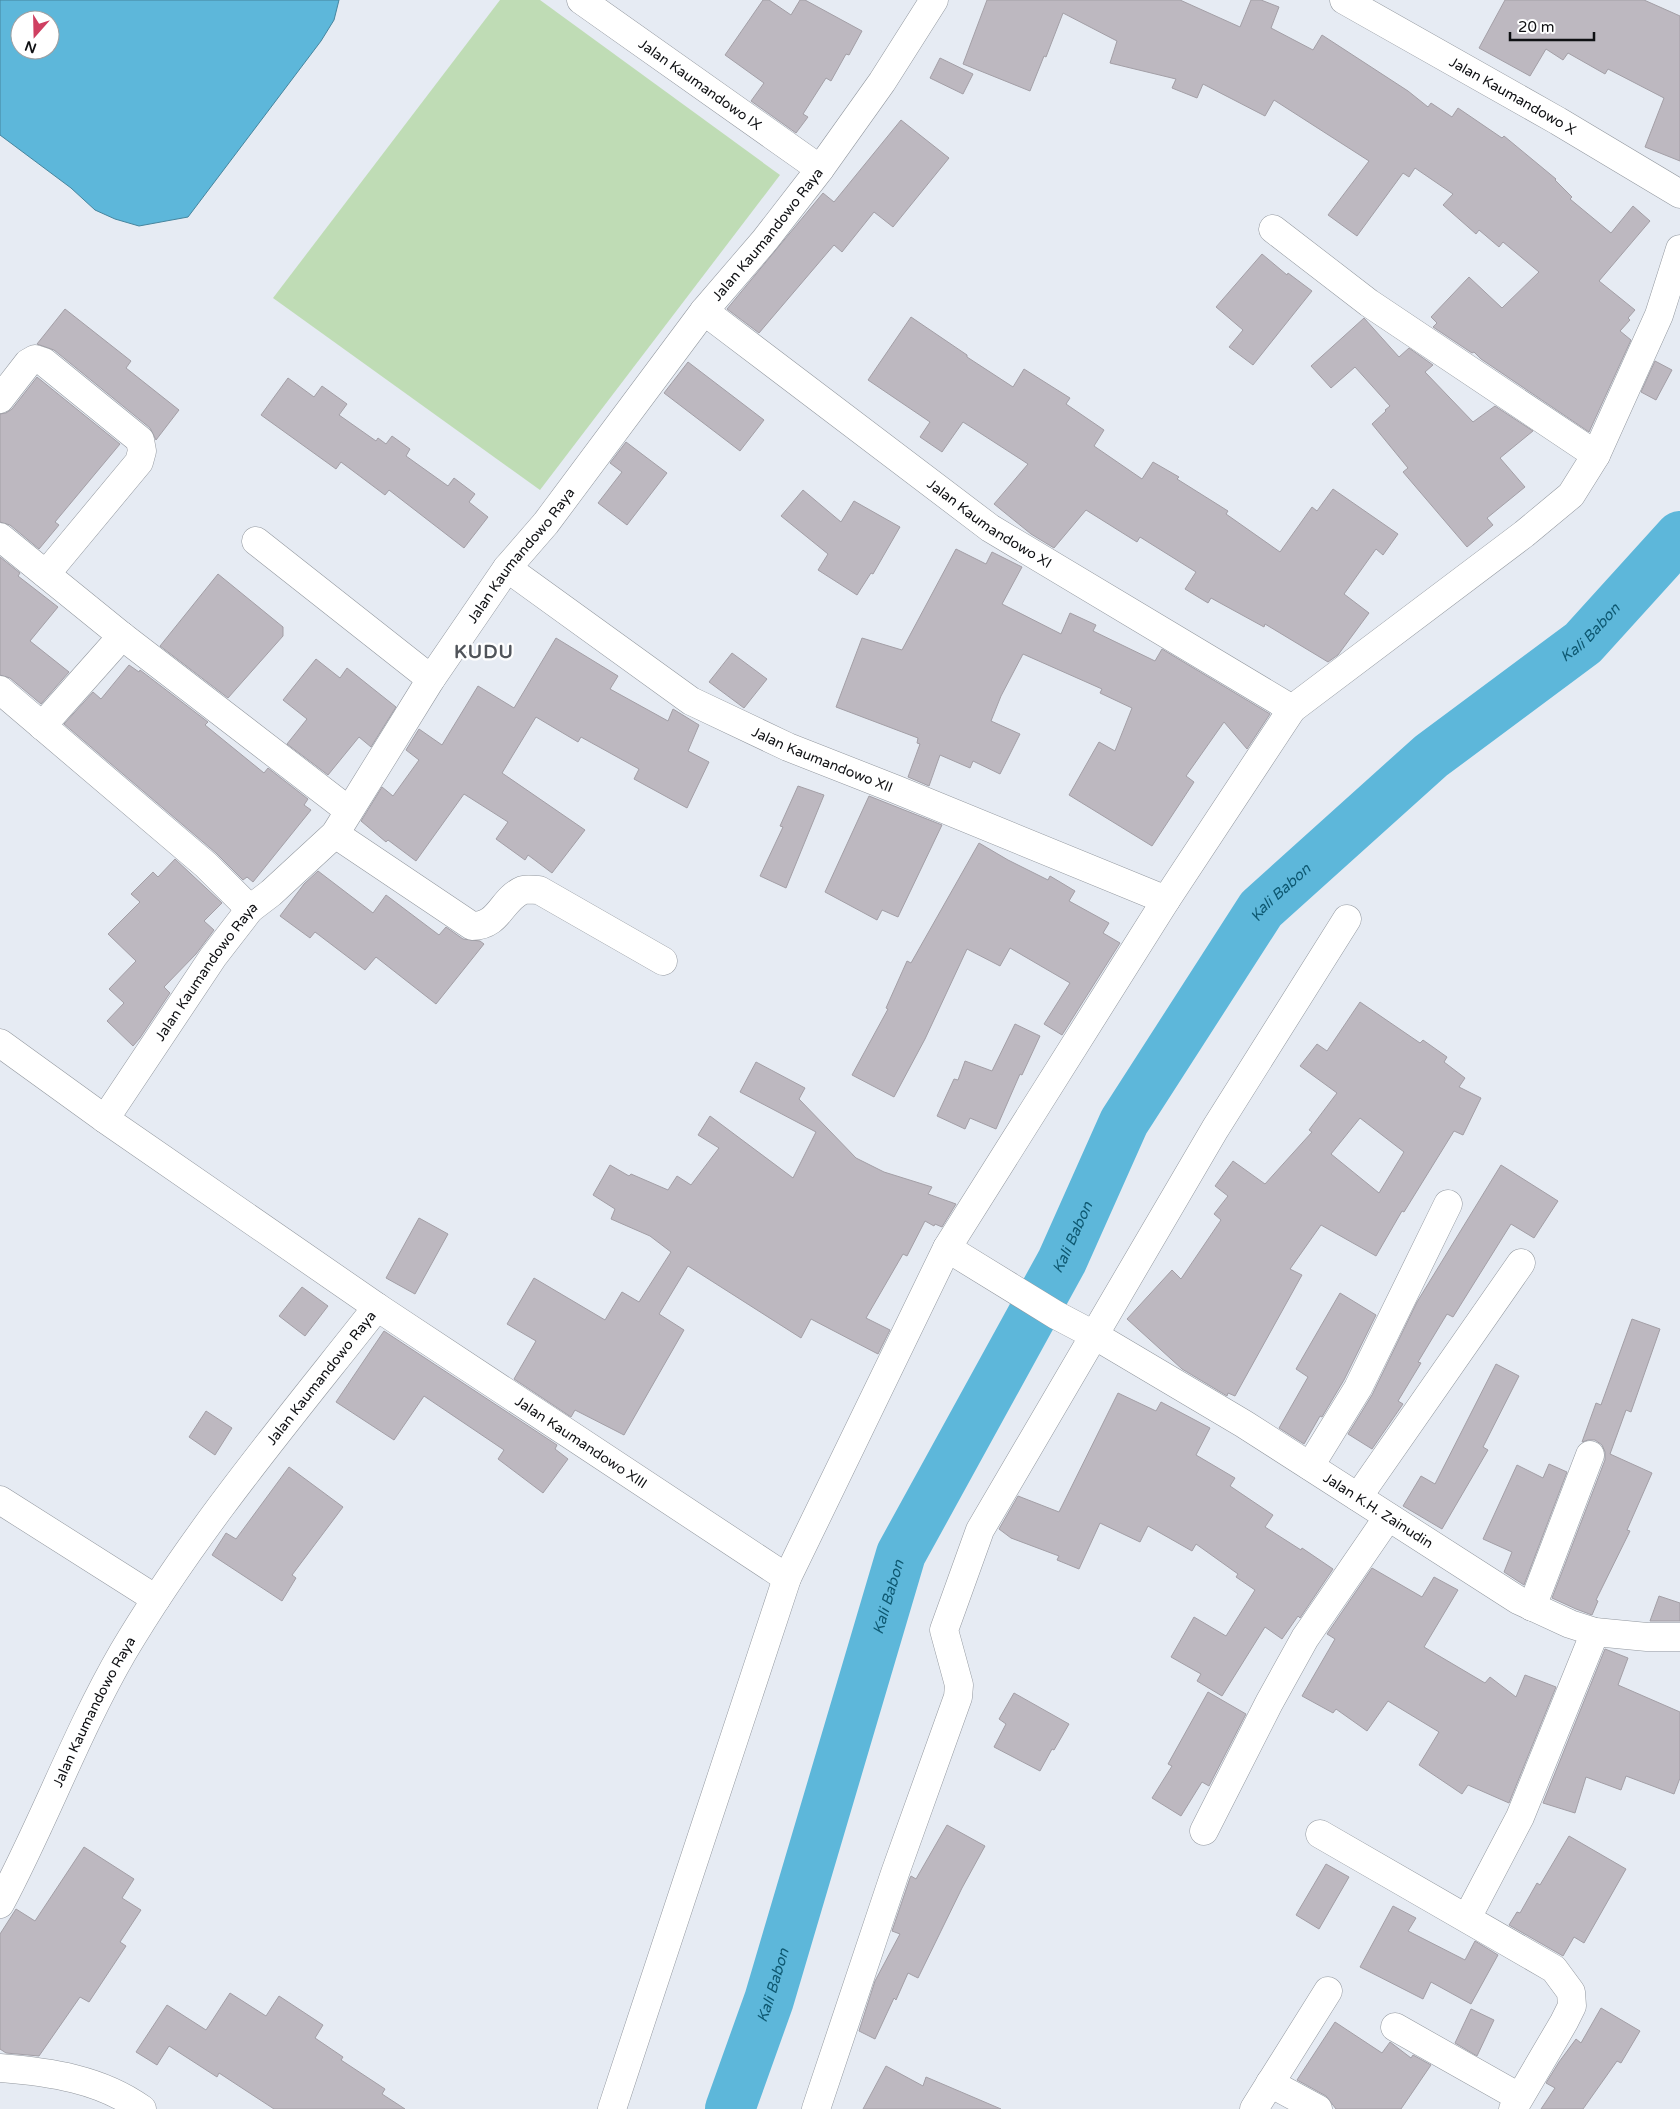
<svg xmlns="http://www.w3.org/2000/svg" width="1680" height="2109" font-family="'Varela Round',sans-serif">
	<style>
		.green { fill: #bfdcb5 }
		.water { fill: #5db7da; stroke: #46859e; fill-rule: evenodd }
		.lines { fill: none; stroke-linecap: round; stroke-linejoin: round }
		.river { stroke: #5db7da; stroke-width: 50 }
		.building { fill: #bdb8c0; stroke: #a39fa6; fill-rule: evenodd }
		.street-casing { stroke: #93989f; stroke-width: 29 }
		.street { stroke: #fff; stroke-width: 28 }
		.labels { text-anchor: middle; stroke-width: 4.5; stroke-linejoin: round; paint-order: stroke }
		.street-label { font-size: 14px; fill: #0f1013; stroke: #fff }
		.water-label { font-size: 15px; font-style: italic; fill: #0e5871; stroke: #fff }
		.district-label { font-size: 19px; font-weight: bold; letter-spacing: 1px; fill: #50545a; stroke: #fff }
	</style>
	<rect width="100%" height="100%" fill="#e6ebf3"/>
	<path class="green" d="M 500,0 L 540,0 L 780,175 L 540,490 L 273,298 Z"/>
	<path class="water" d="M 0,0 L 339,0 L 334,20 L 321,41 L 188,217 L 139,226 L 115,219 L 95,210 L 71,188 L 0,135 ZM 20,20 L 50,20 L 50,50 L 20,50 Z"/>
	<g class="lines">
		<path class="river" id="s1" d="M 730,2109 L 769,2000 L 901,1554 L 1062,1261 L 1124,1122 L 1261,909 L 1431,756 L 1583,643 L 1680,536"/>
	</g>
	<g class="building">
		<path d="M 763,0 L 769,0 L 791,15 L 800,0 L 805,0 L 862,31 L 849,55 L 846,54 L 831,81 L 826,78 L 803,114 L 808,117 L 796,133 L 751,101 L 764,83 L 725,55 Z"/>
		<path d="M 987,0 L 1180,0 L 1240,27 L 1251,0 L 1261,0 L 1279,7 L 1271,28 L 1313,50 L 1322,35 L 1408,91 L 1428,107 L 1431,103 L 1452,117 L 1458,108 L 1502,138 L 1504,136 L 1556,179 L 1555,180 L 1572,197 L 1570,199 L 1611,233 L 1633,206 L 1650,221 L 1599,281 L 1635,310 L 1628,318 L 1630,320 L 1620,331 L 1631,340 L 1589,432 L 1481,359 L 1474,352 L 1472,353 L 1433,327 L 1437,323 L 1431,317 L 1469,277 L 1502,308 L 1539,272 L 1503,242 L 1499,247 L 1479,230 L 1476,234 L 1443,205 L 1453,194 L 1415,168 L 1409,177 L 1403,173 L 1357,236 L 1328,215 L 1369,161 L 1274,100 L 1265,116 L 1203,84 L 1197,98 L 1172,88 L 1176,79 L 1110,63 L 1117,41 L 1063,13 L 1046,57 L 1044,56 L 1030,91 L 963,64 Z"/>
		<path d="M 1505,0 L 1644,0 L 1680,16 L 1680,161 L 1645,147 L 1664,98 L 1608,69 L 1605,74 L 1568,53 L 1563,60 L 1546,49 L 1530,76 L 1479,48 Z"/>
		<path d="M 940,58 L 973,74 L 963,94 L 930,78 Z"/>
		<path d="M 901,120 L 949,158 L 893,227 L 874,212 L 842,252 L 834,245 L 759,333 L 727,309 L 823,193 L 834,202 Z"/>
		<path d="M 1262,254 L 1287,275 L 1288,273 L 1312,291 L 1253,365 L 1229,347 L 1243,330 L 1216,307 Z"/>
		<path d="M 65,309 L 131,361 L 126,368 L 179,410 L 156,440 L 150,428 L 54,350 L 37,344 Z"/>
		<path d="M 911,317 L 967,355 L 967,357 L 1013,387 L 1024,369 L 1070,398 L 1066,404 L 1104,430 L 1094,446 L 1142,479 L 1153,462 L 1179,477 L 1177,479 L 1228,511 L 1226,514 L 1280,552 L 1312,507 L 1317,511 L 1333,489 L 1398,534 L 1383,555 L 1376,549 L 1344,594 L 1369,613 L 1338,655 L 1328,662 L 1265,624 L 1264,627 L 1211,598 L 1208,603 L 1185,589 L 1196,572 L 1140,537 L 1137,542 L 1086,510 L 1054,548 L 1031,534 L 994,504 L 1028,464 L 963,422 L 942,452 L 920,437 L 930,422 L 868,380 Z"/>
		<path d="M 1364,318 L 1399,357 L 1409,348 L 1433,365 L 1425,372 L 1473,422 L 1495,406 L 1533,431 L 1500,458 L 1525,487 L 1487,518 L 1493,525 L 1467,547 L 1403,472 L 1408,468 L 1372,424 L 1386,411 L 1385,410 L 1390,406 L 1355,367 L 1331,388 L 1311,366 Z"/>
		<path d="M 1655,361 L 1672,370 L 1656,400 L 1641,392 Z"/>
		<path d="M 688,362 L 764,420 L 740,451 L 664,393 Z"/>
		<path d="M 37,377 L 120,444 L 55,522 L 59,525 L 39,549 L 10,525 L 0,522 L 0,414 L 6,413 L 12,409 Z"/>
		<path d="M 288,378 L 314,397 L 322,386 L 347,404 L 339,415 L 376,441 L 378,438 L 386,444 L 392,436 L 410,449 L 406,456 L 448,486 L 454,478 L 475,494 L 469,502 L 488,517 L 464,548 L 389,490 L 385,495 L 341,462 L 336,469 L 261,415 Z"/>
		<path d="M 626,442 L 667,473 L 627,525 L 598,503 L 622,472 L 610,463 Z"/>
		<path d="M 803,490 L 841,522 L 854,501 L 900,527 L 873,574 L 871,573 L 857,595 L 818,570 L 828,554 L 781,516 Z"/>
		<path d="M 956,549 L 986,564 L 992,552 L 1022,567 L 1002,604 L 1061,634 L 1070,613 L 1096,625 L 1093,631 L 1155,661 L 1162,649 L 1270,714 L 1247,749 L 1224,722 L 1186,776 L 1194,782 L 1152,846 L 1069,795 L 1099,742 L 1115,751 L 1132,708 L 1100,693 L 1102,689 L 1023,654 L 1001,696 L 991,721 L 1020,734 L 1000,774 L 973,761 L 970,768 L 940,755 L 929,786 L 908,777 L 920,744 L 917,743 L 918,738 L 836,707 L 862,638 L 902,650 Z"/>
		<path d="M 0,557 L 20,573 L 18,576 L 58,607 L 30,641 L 69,672 L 41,704 L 10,678 L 0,675 Z"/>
		<path d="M 218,574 L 283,627 L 283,636 L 228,698 L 160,646 Z"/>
		<path d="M 556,638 L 618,676 L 610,689 L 668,721 L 673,709 L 699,725 L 688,751 L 709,762 L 687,808 L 634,779 L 639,769 L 581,737 L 578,742 L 536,717 L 502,773 L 585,830 L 552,873 L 528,855 L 525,860 L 496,839 L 508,822 L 464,794 L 416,861 L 388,840 L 386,842 L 361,821 L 382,787 L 393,796 L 419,760 L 406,750 L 419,729 L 442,745 L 478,686 L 514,708 Z"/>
		<path d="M 732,653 L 767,679 L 744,708 L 709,682 Z"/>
		<path d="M 316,659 L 340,678 L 347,668 L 396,707 L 371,747 L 359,737 L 328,775 L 287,744 L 307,719 L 283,700 Z"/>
		<path d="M 129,665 L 139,672 L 140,670 L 208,722 L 205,725 L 264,773 L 268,768 L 308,799 L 304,805 L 311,810 L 253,882 L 247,877 L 243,880 L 216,853 L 64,724 L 93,692 L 101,699 Z"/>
		<path d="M 798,786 L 824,795 L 786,888 L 760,876 L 783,827 L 780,826 Z"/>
		<path d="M 869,796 L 942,825 L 898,917 L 882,910 L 877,920 L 825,892 Z"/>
		<path d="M 979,843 L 1008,860 L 1048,880 L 1050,876 L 1075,891 L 1069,901 L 1109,923 L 1103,933 L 1120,943 L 1062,1035 L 1044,1024 L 1070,983 L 1010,948 L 1000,966 L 967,949 L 925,1039 L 894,1097 L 852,1075 L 888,1009 L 886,1008 L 907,961 L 911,963 Z"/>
		<path d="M 175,859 L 222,903 L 204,921 L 214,930 L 196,954 L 164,987 L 170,993 L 140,1038 L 133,1046 L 107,1021 L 124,1003 L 109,989 L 136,961 L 108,934 L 140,902 L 131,894 L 153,872 L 158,877 Z"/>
		<path d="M 318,871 L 373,913 L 386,895 L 439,935 L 446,927 L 463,939 L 480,941 L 484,944 L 436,1004 L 376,957 L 365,970 L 315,932 L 310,938 L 280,916 L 304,884 Z"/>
		<path d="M 1360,1002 L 1420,1043 L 1423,1040 L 1447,1057 L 1444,1062 L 1465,1078 L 1459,1087 L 1481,1098 L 1463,1135 L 1454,1131 L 1404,1212 L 1402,1211 L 1376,1256 L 1321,1225 L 1290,1269 L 1302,1275 L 1235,1396 L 1228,1393 L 1227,1396 L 1182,1369 L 1127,1319 L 1172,1270 L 1181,1279 L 1221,1220 L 1214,1214 L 1228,1196 L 1215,1186 L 1233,1161 L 1265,1184 L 1312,1132 L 1309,1130 L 1337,1093 L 1300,1066 L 1317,1044 L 1327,1051 ZM 1360,1118 L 1404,1152 L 1379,1193 L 1331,1154 Z"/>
		<path d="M 1015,1024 L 1040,1036 L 1022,1075 L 1020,1074 L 996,1129 L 970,1118 L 965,1129 L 937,1116 L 954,1079 L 958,1080 L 965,1061 L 992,1071 Z"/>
		<path d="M 756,1062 L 805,1088 L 799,1099 L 856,1158 L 884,1172 L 932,1187 L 928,1194 L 956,1204 L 942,1227 L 935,1224 L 934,1226 L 925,1221 L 907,1256 L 903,1254 L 866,1318 L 890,1330 L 878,1354 L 811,1319 L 801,1338 L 688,1266 L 659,1314 L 684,1330 L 624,1435 L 575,1410 L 571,1417 L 514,1379 L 536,1341 L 507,1324 L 534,1278 L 605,1320 L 622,1292 L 639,1302 L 671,1252 L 650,1236 L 611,1219 L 615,1209 L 593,1195 L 610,1165 L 629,1176 L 631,1174 L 668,1190 L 677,1176 L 691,1185 L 719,1148 L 698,1135 L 710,1116 L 793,1178 L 816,1132 L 740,1092 Z"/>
		<path d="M 1501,1165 L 1558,1201 L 1534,1238 L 1511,1224 L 1453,1317 L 1447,1314 L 1418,1362 L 1421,1363 L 1398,1401 L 1403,1404 L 1372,1449 L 1348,1434 L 1372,1395 L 1417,1302 Z"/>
		<path d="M 419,1218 L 448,1234 L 415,1294 L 386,1278 Z"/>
		<path d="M 302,1287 L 328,1306 L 305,1336 L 279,1316 Z"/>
		<path d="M 1340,1293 L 1376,1315 L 1344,1380 L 1322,1417 L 1320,1416 L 1304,1444 L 1279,1428 L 1308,1377 L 1296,1369 Z"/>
		<path d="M 1632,1319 L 1660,1329 L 1631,1412 L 1626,1410 L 1610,1454 L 1652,1473 L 1627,1530 L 1630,1531 L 1596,1600 L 1598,1601 L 1592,1615 L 1576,1609 L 1552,1598 L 1605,1460 L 1605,1452 L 1602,1445 L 1595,1440 L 1588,1440 L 1582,1442 L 1596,1403 L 1601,1405 Z"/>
		<path d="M 384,1331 L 557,1445 L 555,1449 L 568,1459 L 543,1493 L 498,1459 L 504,1450 L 424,1396 L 394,1440 L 336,1402 Z"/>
		<path d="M 1496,1364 L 1519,1376 L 1483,1447 L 1488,1450 L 1442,1529 L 1403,1506 L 1421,1476 L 1435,1484 Z"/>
		<path d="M 1118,1393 L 1156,1411 L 1161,1402 L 1210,1428 L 1196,1455 L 1235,1478 L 1230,1486 L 1273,1515 L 1265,1527 L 1301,1550 L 1302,1548 L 1333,1569 L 1300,1618 L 1298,1616 L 1282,1639 L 1265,1627 L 1222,1696 L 1197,1681 L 1201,1674 L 1171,1657 L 1194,1617 L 1226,1636 L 1255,1590 L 1236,1577 L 1238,1574 L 1196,1544 L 1192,1551 L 1148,1526 L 1140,1542 L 1100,1523 L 1079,1569 L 1057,1560 L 1059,1556 L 1011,1538 L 999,1529 L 1018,1496 L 1059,1512 Z"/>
		<path d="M 206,1411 L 232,1428 L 215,1455 L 189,1437 Z"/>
		<path d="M 1549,1464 L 1567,1472 L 1524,1585 L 1504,1572 L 1512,1552 L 1483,1539 L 1517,1465 L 1543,1478 Z"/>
		<path d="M 289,1467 L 343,1507 L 292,1575 L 296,1578 L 282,1601 L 212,1555 L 226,1533 L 236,1539 Z"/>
		<path d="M 1372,1568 L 1422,1597 L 1434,1577 L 1458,1590 L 1424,1647 L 1485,1683 L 1490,1677 L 1516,1697 L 1525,1675 L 1556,1687 L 1509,1803 L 1468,1785 L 1462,1794 L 1419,1765 L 1439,1732 L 1388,1701 L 1367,1731 L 1336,1709 L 1333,1713 L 1302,1696 L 1335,1639 L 1327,1634 Z"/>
		<path d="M 1659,1596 L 1680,1603 L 1680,1621 L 1650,1621 Z"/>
		<path d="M 1605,1649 L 1628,1658 L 1618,1685 L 1680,1712 L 1680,1778 L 1674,1794 L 1626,1776 L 1621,1790 L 1586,1777 L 1575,1813 L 1543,1803 Z"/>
		<path d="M 1208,1692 L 1246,1714 L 1209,1786 L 1202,1782 L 1181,1816 L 1152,1798 L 1172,1766 L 1168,1764 Z"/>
		<path d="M 1014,1693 L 1069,1724 L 1054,1750 L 1052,1749 L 1040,1771 L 994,1747 L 1006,1724 L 999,1719 Z"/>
		<path d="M 947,1825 L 985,1846 L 962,1888 L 918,1978 L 908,1973 L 896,2000 L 894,1998 L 875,2039 L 859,2031 L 875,1981 L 900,1934 L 892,1931 L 910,1878 L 911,1876 L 916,1879 Z"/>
		<path d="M 1569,1836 L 1626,1869 L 1584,1943 L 1574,1937 L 1563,1956 L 1509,1925 L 1517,1912 L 1520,1913 L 1537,1883 L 1540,1885 Z"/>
		<path d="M 84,1847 L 134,1879 L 122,1898 L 141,1910 L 120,1942 L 126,1946 L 89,2002 L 80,1997 L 39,2056 L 6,2053 L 0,2049 L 0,1934 L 16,1909 L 35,1921 Z"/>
		<path d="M 1326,1864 L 1349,1877 L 1319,1929 L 1296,1915 Z"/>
		<path d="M 1393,1906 L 1416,1918 L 1408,1931 L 1465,1960 L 1475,1941 L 1498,1955 L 1471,2004 L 1431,1982 L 1423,1999 L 1360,1967 Z"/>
		<path d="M 230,1993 L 266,2016 L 279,1996 L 323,2025 L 315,2038 L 343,2057 L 341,2060 L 385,2089 L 382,2094 L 405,2109 L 274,2109 L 219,2073 L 217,2077 L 169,2046 L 157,2065 L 136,2052 L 167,2005 L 206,2030 Z"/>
		<path d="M 1601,2008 L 1640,2031 L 1621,2063 L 1617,2061 L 1583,2109 L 1541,2109 L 1555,2088 L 1546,2083 L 1559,2062 L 1576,2039 L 1581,2043 Z"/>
		<path d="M 1471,2009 L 1494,2020 L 1477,2056 L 1455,2043 Z"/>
		<path d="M 1335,2022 L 1382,2053 L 1390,2042 L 1411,2058 L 1413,2055 L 1431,2065 L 1401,2109 L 1336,2109 L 1326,2096 L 1297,2080 Z"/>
		<path d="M 886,2066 L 923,2086 L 926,2077 L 1001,2109 L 863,2109 Z"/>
	</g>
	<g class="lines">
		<defs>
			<g id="street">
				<path id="s2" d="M 581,0 L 820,169"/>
				<path id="s3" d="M 1344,0 L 1558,121 L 1680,194"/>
				<path d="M 1273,229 L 1369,303 L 1596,455"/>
				<path id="s4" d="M 704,311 L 990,528 L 1292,709"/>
				<path d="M 0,399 L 28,363 L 35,359 L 44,362 L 140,440 L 142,451 L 139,462 L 46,574"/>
				<path d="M 0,537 L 122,636 L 348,810"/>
				<path d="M 256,541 L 431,679"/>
				<path id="s5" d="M 507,568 L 691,701 L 788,747 L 895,789 L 1166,900"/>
				<path d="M 0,690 L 206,865 L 250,909"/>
				<path d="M 42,726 L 122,636"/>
				<path d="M 335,834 L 472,926 C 500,926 501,899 523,890 C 527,889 534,890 539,890 L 663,961"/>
				<path d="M 0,1043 L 105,1119"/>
				<path id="s6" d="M 947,1248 L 1056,1315 L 1094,1335 L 1244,1424 L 1518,1600 L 1570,1624 L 1595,1632 L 1647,1637 L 1680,1637"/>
				<path id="s7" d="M 377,1307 L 787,1578"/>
				<path d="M 1310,1466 L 1358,1388 L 1448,1204"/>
				<path d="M 1358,1497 L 1521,1263"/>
				<path d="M 0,1500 L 156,1599"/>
				<path d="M 1532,1607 L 1590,1455"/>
				<path d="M 1204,1831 L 1269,1703 L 1305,1638 L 1388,1517"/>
				<path d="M 1320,1834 L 1554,1969 L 1571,1992 L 1572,2006 L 1564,2022 L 1513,2109"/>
				<path id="s8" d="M 0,1904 C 44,1822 76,1733 123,1652 C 196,1529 289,1419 377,1307 L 105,1119 L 213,957 L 250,909 L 271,893 L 335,834 L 431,679 L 507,568 L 546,523 L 704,311 L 765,240 L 820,169 L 882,82 L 934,0"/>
				<path d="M 1467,1918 L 1520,1817 L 1595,1632"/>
				<path d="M 1395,2027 L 1519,2097"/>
				<path d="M 0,2068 C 50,2072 100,2079 142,2109"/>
				<path d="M 1270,2083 L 1318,2109"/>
				<path d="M 612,2109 L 787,1578 L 947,1248 L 1166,900 L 1292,709 L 1524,534 L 1571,495 L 1596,455 L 1659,315 L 1680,249"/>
				<path d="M 816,2109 L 895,1873 L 958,1697 L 959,1685 L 944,1630 L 980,1530 L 1215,1129 L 1347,919"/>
				<path d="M 1254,2109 L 1328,1991"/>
			</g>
		</defs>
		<use href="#street" class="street-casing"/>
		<use href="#street" class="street"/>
	</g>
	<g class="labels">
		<g class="street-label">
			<text dy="5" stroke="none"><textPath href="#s2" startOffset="146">Jalan Kaumandowo IX</textPath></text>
			<text dy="5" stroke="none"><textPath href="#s3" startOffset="194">Jalan Kaumandowo X</textPath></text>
			<text dy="5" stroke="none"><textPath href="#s8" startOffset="2149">Jalan Kaumandowo Raya</textPath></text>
			<text dy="5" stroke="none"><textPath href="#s4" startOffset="356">Jalan Kaumandowo XI</textPath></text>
			<text dy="5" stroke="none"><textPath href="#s8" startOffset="1744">Jalan Kaumandowo Raya</textPath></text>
			<text dy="5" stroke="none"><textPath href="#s5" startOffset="371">Jalan Kaumandowo XII</textPath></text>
			<text dy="5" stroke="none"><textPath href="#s8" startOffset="1219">Jalan Kaumandowo Raya</textPath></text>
			<text dy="5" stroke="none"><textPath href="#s8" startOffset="619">Jalan Kaumandowo Raya</textPath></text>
			<text dy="5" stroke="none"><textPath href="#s7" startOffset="245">Jalan Kaumandowo XIII</textPath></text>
			<text dy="5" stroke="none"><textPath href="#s6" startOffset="505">Jalan K.H. Zainudin</textPath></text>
			<text dy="5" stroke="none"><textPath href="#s8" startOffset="214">Jalan Kaumandowo Raya</textPath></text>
		</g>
		<g class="water-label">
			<text dy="5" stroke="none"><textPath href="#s1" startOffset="1751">Kali Babon</textPath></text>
			<text dy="5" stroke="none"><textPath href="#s1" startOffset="1346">Kali Babon</textPath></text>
			<text dy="5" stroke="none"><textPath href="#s1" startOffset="941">Kali Babon</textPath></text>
			<text dy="5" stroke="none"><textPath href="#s1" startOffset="536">Kali Babon</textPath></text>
			<text dy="5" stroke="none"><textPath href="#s1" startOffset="131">Kali Babon</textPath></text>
		</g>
		<g class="district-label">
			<text x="484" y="658">KUDU</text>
		</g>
	</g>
	<g transform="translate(35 35) rotate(200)"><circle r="24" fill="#ffffff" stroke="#9f9fa1"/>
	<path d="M0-4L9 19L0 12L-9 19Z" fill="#cf3f61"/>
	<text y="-8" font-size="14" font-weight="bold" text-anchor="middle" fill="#0f1013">N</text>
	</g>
	<path d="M1510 32v8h84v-8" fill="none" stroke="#0f1013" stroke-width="2.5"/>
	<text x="1518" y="32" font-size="15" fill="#0f1013" stroke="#ffffff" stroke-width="4" paint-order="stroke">20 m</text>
</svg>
